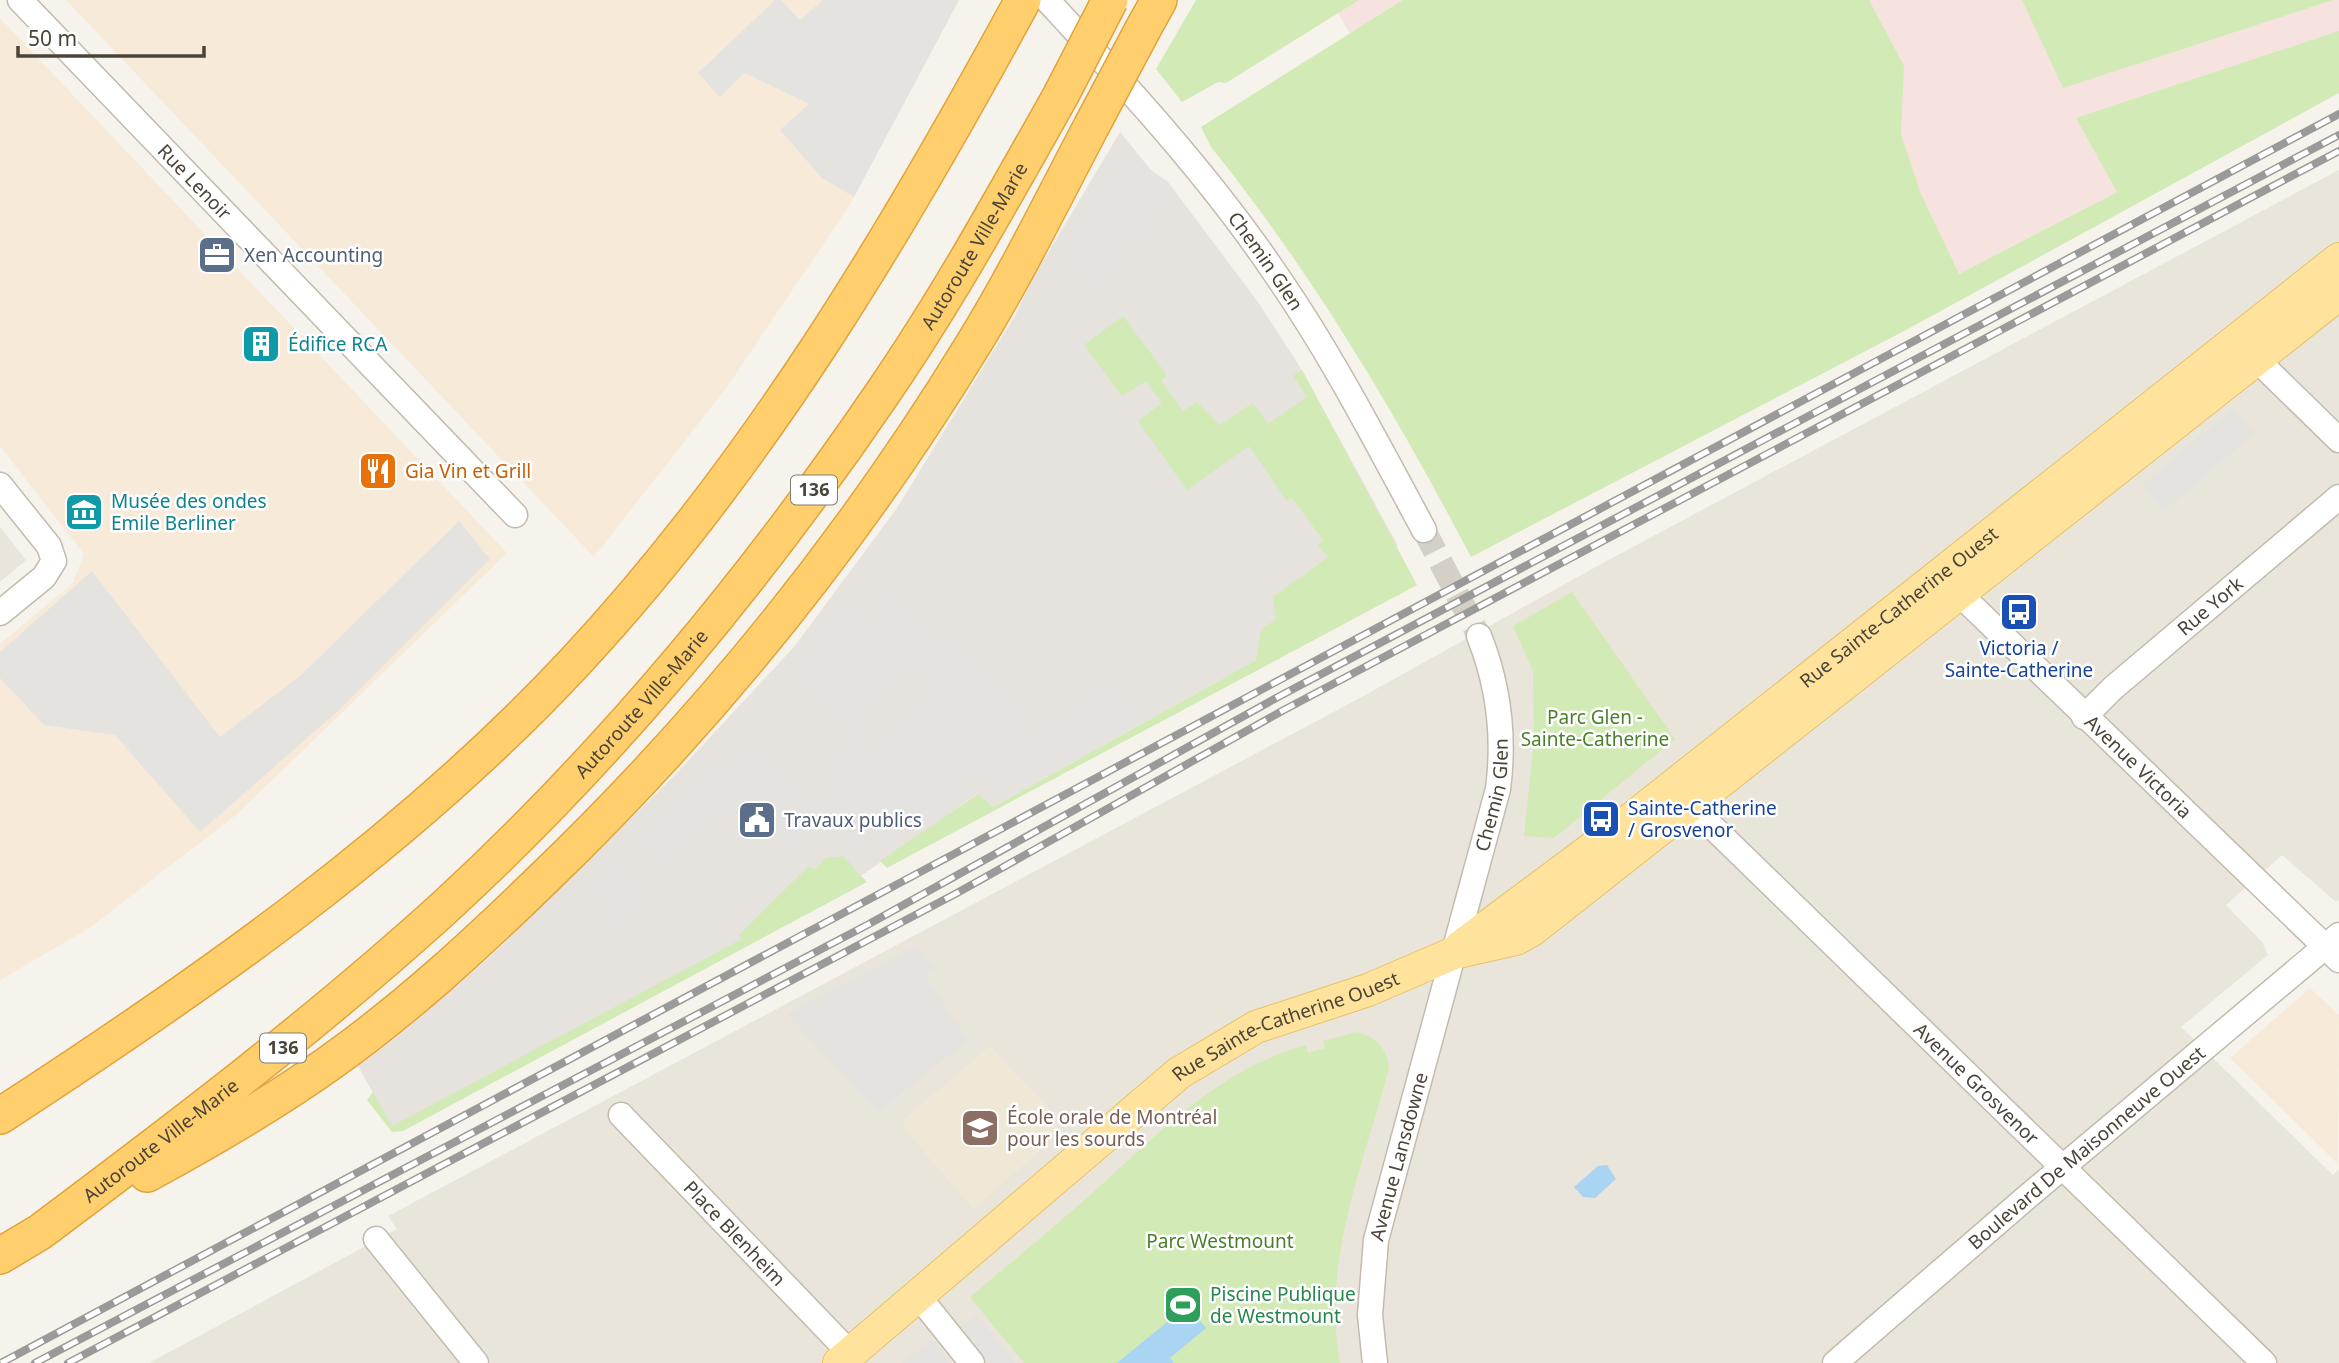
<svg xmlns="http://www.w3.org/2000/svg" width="2339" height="1363" font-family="'Noto Sans',sans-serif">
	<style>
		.residential { fill: #eae5da }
		.commercial { fill: #f7ead8 }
		.industrial { fill: #e6e2dd }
		.education { fill: #efe8d6 }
		.medical { fill: #f6e3e0 }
		.green { fill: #d2eab5 }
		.parking { fill: #e5e3e0 }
		.water { fill: #a9d4f2 }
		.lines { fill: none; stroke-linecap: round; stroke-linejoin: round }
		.minor-tunnel { stroke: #d4d0c8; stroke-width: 24; stroke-dasharray: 24 12; stroke-linecap: butt }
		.minor-casing { stroke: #c2bbae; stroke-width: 27 }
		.major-casing { stroke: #e6c16a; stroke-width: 34 }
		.highway-casing { stroke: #e0a43c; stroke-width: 38 }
		.minor { stroke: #fff; stroke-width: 24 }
		.major { stroke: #ffe39c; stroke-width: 32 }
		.highway { stroke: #ffcf6e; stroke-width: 35 }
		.rail-casing { stroke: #9a9a9a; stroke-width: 8 }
		.rail { stroke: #fff; stroke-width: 5; stroke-dasharray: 16; stroke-linecap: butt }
		.highway-bridge-casing { stroke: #e0a43c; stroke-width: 38; stroke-linecap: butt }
		.highway-bridge { stroke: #ffcf6e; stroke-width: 35 }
		.labels { text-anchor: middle; stroke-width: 5; stroke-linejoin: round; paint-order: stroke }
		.shield { fill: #fff; stroke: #817c74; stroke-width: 2 }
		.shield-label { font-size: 18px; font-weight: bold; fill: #4b4439 }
		.street-label { font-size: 19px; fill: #4b4439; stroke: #fff }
		.service-label { font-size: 19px; fill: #4e5e75; stroke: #fff; text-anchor: start }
		.culture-label { font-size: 19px; fill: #0d838f; stroke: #fff; text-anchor: start }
		.food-label { font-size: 19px; fill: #c56008; stroke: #fff; text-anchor: start }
		.transit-label { font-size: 19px; fill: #164399; stroke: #fff }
		.park-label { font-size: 19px; fill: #4a7f2a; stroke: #fff }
		.education-label { font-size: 19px; fill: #785e54; stroke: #fff; text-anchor: start }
		.leisure-label { font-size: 19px; fill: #27864d; stroke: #fff; text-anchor: start }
	</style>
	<rect width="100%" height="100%" fill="#f6f3ec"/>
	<g class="residential">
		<path d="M 2339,170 L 2339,900 L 2336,902 L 2282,855 L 2226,905 L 2262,942 L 2268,955 L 2181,1027 L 2333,1175 L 2339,1169 L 2339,1363 L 149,1363 L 397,1229 L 388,1216 L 1358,699 L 1612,558 Z"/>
		<path d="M 0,527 L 26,560 L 0,582 Z"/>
	</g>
	<g class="commercial">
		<path d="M 66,0 L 959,0 L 849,206 L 727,387 L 594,557 Z"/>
		<path d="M 0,18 L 507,553 L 236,815 L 88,929 L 0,980 L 0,644 L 73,583 L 84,554 L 0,446 Z"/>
		<path d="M 2310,988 L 2339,1015 L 2338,1164 L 2230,1058 Z"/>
	</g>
	<path class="industrial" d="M 1120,132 L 1151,170 L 1168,182 L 1258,302 L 1302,370 L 1398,546 L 1281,646 L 993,807 L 977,794 L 861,876 L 392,1127 L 358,1066 L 398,1036 L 491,956 L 672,778 L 794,647 L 897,508 L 1016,314 L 1033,278 Z"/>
	<path class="education" d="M 990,1046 L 1055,1115 L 1057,1130 L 1048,1144 L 973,1209 L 903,1127 L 904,1119 Z"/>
	<path class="medical" d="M 1331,0 L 2339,0 L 2339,76 L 1959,274 L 1414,149 Z"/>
	<g class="green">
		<path d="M 1196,0 L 1359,0 L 1226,83 L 1218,82 L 1182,102 L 1156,69 Z"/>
		<path d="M 1403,0 L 1869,0 L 1904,66 L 1901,134 L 1921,194 L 1959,274 L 2117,192 L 2076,118 L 2339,31 L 2339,93 L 1906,330 L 1471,557 C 1395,412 1313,274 1211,147 L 1201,127 Z"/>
		<path d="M 2022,0 L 2333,0 L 2063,88 Z"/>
		<path d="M 1123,316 L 1167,375 L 1161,380 L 1183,411 L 1197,402 L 1220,425 L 1253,403 L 1268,424 L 1307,397 L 1293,376 L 1302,370 L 1417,585 L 887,868 L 880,861 L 978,794 L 993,807 L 1256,660 L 1261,630 L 1276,619 L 1273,597 L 1328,557 L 1318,545 L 1323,540 L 1292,498 L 1287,501 L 1249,446 L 1187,490 L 1138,421 L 1162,403 L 1146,381 L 1122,396 L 1084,345 Z"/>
		<path d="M 1572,592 L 1675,739 L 1554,838 L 1524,836 L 1534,740 L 1533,671 L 1513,626 Z"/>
		<path d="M 843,856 L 867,882 L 403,1131 L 392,1132 L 367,1100 L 373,1092 L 392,1126 L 742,939 L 739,935 L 808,867 L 816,869 L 826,858 Z"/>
		<path d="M 1357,1032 C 1376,1037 1387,1048 1389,1068 C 1364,1163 1321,1263 1340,1363 L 1024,1363 L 970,1297 C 1007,1266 1044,1235 1081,1203 C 1152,1141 1211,1072 1306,1045 L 1308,1053 L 1325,1048 L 1323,1041 Z"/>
	</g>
	<g class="parking">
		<path d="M 775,0 L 781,0 L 800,20 L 823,0 L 959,0 L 854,197 L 822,178 L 780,130 L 809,104 L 745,73 L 720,97 L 698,73 Z"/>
		<path d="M 1110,155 L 1125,173 L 1139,163 L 1164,192 L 1148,204 L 1145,228 L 1114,250 L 1122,264 L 1098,282 L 1071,246 L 1087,234 L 1070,222 Z"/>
		<path d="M 2233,408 L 2254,433 L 2164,511 L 2142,485 Z"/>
		<path d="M 459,521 L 490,559 L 338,711 L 200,832 L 115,735 L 44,725 L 0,678 L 0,652 L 92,571 L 220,737 L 300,676 Z"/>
		<path d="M 890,599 L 1024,713 L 1005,739 L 1020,751 L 1104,691 L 1124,705 L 1138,722 L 1007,795 L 987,776 L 916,836 L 910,819 L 888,842 L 824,767 L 851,742 L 870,764 L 936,684 L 907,660 L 853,728 L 795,675 L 844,611 L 868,628 Z"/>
		<path d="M 759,748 L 823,818 L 791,848 L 737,793 L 663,863 L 642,840 L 712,766 L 726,780 Z"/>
		<path d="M 619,862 L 644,905 L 616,919 L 598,882 Z"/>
		<path d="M 918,945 L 929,961 L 937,965 L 924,975 L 968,1040 L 878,1112 L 787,1014 Z"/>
		<path d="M 977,1315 L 1015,1363 L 953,1363 L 965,1354 L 950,1335 Z"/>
		<path d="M 932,1339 L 949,1363 L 902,1363 Z"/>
	</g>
	<g class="water">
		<path d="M 1607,1165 L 1616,1179 L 1595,1198 L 1583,1197 L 1574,1187 L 1598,1166 Z"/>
		<path d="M 1187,1306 L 1206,1328 L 1170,1358 L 1174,1363 L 1117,1363 Z"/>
	</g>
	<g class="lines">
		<path class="minor-tunnel" d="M 1424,530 L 1479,636"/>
		<defs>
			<g id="minor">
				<path id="s1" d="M 20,0 L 515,515"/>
				<path id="s2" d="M 1047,0 C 1127,87 1209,175 1275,273 C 1332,355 1377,443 1424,530"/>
				<path d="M 2255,358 L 2339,440"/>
				<path d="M 0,485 L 49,546 L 54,561 L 44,577 L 0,613"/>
				<path id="s3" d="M 1947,582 L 2339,960"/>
				<path id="s4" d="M 2084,717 L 2113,688 L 2339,497"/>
				<path id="s5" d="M 1689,804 L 2264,1363"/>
				<path id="s6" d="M 621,1115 L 850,1353"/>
				<path d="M 376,1239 L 476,1363"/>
				<path d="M 919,1297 L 972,1363"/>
				<path id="s7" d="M 1375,1363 L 1370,1315 L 1376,1240 L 1498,789 C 1505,735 1499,686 1479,636"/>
				<path id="s8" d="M 1835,1363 L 2027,1197 L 2339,935"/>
			</g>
			<g id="major">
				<path id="s9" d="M 1460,947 L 1621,827 L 2339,259"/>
				<path id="s10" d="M 839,1363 L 1179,1073 L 1256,1027 L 1368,990 L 1454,953 L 1516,939 L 1532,930 L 2339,294"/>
			</g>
			<g id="highway">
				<path d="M 1143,29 L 1159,0"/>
				<path d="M 0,1116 C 203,984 408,841 574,663 C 757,467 896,234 1023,0"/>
				<path d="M 147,1174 C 210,1140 272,1104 331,1062 C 407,1008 476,944 543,879 C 706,722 852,542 971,348 C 1015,277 1052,201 1091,127"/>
				<path id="s11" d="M 0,1256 L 40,1232 C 180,1127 315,1025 445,907 C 610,755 756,579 882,394 C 948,298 1004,196 1061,95"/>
			</g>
		</defs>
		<use href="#minor" class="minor-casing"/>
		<use href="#major" class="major-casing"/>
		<use href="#highway" class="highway-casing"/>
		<use href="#minor" class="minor"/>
		<use href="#major" class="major"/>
		<use href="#highway" class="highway"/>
		<defs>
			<g id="rail">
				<path d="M 1,1363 L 2339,114"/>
				<path d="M 35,1363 L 869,924 L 1278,697 L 2339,135"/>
				<path d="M 68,1363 L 957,893 L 1282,711 L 2339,151"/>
			</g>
		</defs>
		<use href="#rail" class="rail-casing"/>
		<use href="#rail" class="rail"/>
		<defs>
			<g id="highway-bridge">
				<path d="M 1061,95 L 1110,0"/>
				<path d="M 1091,127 L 1143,29"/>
			</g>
		</defs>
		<use href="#highway-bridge" class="highway-bridge-casing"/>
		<use href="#highway-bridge" class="highway-bridge"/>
	</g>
	<defs>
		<symbol id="office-square" viewBox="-11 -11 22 22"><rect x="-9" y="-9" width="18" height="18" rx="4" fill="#5c6f8a" stroke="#fff"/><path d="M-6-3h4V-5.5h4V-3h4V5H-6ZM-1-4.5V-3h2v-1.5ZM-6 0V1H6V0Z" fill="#fff"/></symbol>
		<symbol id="building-square" viewBox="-11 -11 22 22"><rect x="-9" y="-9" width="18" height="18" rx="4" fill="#0f9aa8" stroke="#fff"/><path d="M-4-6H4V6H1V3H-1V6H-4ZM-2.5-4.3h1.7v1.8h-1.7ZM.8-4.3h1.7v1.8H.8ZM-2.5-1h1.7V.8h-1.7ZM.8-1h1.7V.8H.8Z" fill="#fff"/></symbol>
		<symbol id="restaurant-square" viewBox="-11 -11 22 22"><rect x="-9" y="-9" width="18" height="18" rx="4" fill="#e8710a" stroke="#fff"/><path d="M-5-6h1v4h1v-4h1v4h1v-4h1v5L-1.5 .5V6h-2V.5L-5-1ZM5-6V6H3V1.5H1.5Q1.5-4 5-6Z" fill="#fff"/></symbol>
		<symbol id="museum-square" viewBox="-11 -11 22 22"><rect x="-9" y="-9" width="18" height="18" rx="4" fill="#0f9aa8" stroke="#fff"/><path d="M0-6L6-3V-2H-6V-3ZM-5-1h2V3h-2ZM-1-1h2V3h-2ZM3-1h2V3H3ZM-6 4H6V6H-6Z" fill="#fff"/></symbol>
		<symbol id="bus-square" viewBox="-11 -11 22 22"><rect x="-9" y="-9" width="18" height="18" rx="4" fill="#1a4fb4" stroke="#fff"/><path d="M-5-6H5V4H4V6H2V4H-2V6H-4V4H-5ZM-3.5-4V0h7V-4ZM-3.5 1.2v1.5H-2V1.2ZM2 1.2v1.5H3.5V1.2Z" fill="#fff"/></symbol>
		<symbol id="civic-square" viewBox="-11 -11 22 22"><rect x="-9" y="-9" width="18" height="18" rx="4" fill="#5c6f8a" stroke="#fff"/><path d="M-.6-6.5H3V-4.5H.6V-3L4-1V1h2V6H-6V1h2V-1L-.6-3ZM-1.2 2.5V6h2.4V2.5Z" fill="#fff"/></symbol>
		<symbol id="school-square" viewBox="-11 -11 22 22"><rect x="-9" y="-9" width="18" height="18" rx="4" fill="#8d6e63" stroke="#fff"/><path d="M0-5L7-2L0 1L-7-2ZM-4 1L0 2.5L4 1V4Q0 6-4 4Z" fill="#fff"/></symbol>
		<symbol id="stadium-square" viewBox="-11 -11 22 22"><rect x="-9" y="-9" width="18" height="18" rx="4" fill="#2e9e5b" stroke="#fff"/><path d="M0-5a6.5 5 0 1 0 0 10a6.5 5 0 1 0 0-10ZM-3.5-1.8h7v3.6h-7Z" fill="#fff"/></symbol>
	</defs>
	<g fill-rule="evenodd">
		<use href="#office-square" x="195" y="233" width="44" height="44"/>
		<use href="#building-square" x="239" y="322" width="44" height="44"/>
		<use href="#restaurant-square" x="356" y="449" width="44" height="44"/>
		<use href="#museum-square" x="62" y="490" width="44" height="44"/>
		<use href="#bus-square" x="1997" y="590" width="44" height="44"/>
		<use href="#bus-square" x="1579" y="797" width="44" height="44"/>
		<use href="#civic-square" x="735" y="798" width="44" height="44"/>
		<use href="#school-square" x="958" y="1106" width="44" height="44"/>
		<use href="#stadium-square" x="1161" y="1283" width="44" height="44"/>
	</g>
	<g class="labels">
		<g class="shield">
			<rect x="791" y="475.5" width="46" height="29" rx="5"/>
			<rect x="260" y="1033.5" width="46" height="29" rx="5"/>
		</g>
		<g class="shield-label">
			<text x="814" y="496">136</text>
			<text x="283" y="1054">136</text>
		</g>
		<g class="street-label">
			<text dy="7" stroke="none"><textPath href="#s1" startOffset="252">Rue Lenoir</textPath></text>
			<text dy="7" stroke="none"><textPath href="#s11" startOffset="1416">Autoroute Ville-Marie</textPath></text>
			<text dy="7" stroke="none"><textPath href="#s2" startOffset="341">Chemin Glen</textPath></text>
			<text dy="7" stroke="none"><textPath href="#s4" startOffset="168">Rue York</textPath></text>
			<text dy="7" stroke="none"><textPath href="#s9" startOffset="555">Rue Sainte-Catherine Ouest</textPath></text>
			<text dy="7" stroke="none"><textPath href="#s11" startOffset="849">Autoroute Ville-Marie</textPath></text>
			<text dy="7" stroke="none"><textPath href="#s3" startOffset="266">Avenue Victoria</textPath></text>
			<text dy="7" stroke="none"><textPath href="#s7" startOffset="584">Chemin Glen</textPath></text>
			<text dy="7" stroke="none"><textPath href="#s10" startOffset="564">Rue Sainte-Catherine Ouest</textPath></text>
			<text dy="7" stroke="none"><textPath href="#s5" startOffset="401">Avenue Grosvenor</textPath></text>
			<text dy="7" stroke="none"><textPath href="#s11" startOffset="198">Autoroute Ville-Marie</textPath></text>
			<text dy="7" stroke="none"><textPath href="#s8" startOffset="331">Boulevard De Maisonneuve Ouest</textPath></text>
			<text dy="7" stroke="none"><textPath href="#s7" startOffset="210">Avenue Lansdowne</textPath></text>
			<text dy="7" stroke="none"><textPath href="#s6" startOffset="164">Place Blenheim</textPath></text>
		</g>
		<g class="service-label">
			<text x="244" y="262">Xen Accounting</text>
			<text x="784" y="827">Travaux publics</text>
		</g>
		<g class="culture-label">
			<text x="288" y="351">Édifice RCA</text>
			<text x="111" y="508">Musée des ondes<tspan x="111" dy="22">Emile Berliner</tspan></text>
		</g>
		<g class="food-label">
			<text x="405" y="478">Gia Vin et Grill</text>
		</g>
		<g class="transit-label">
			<text x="2019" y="655">Victoria /<tspan x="2019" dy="22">Sainte-Catherine</tspan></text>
			<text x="1628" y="815" text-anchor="start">Sainte-Catherine<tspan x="1628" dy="22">/ Grosvenor</tspan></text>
		</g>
		<g class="park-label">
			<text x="1595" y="724">Parc Glen -<tspan x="1595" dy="22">Sainte-Catherine</tspan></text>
			<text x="1220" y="1248">Parc Westmount</text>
		</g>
		<g class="education-label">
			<text x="1007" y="1124">École orale de Montréal<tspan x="1007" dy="22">pour les sourds</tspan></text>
		</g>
		<g class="leisure-label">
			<text x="1210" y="1301">Piscine Publique<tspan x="1210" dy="22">de Westmount</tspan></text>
		</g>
	</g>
	<path d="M18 46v10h186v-10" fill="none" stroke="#4b4439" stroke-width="3.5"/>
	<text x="28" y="46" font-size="21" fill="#4b4439" stroke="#ffffff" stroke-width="5" paint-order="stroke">50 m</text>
</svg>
